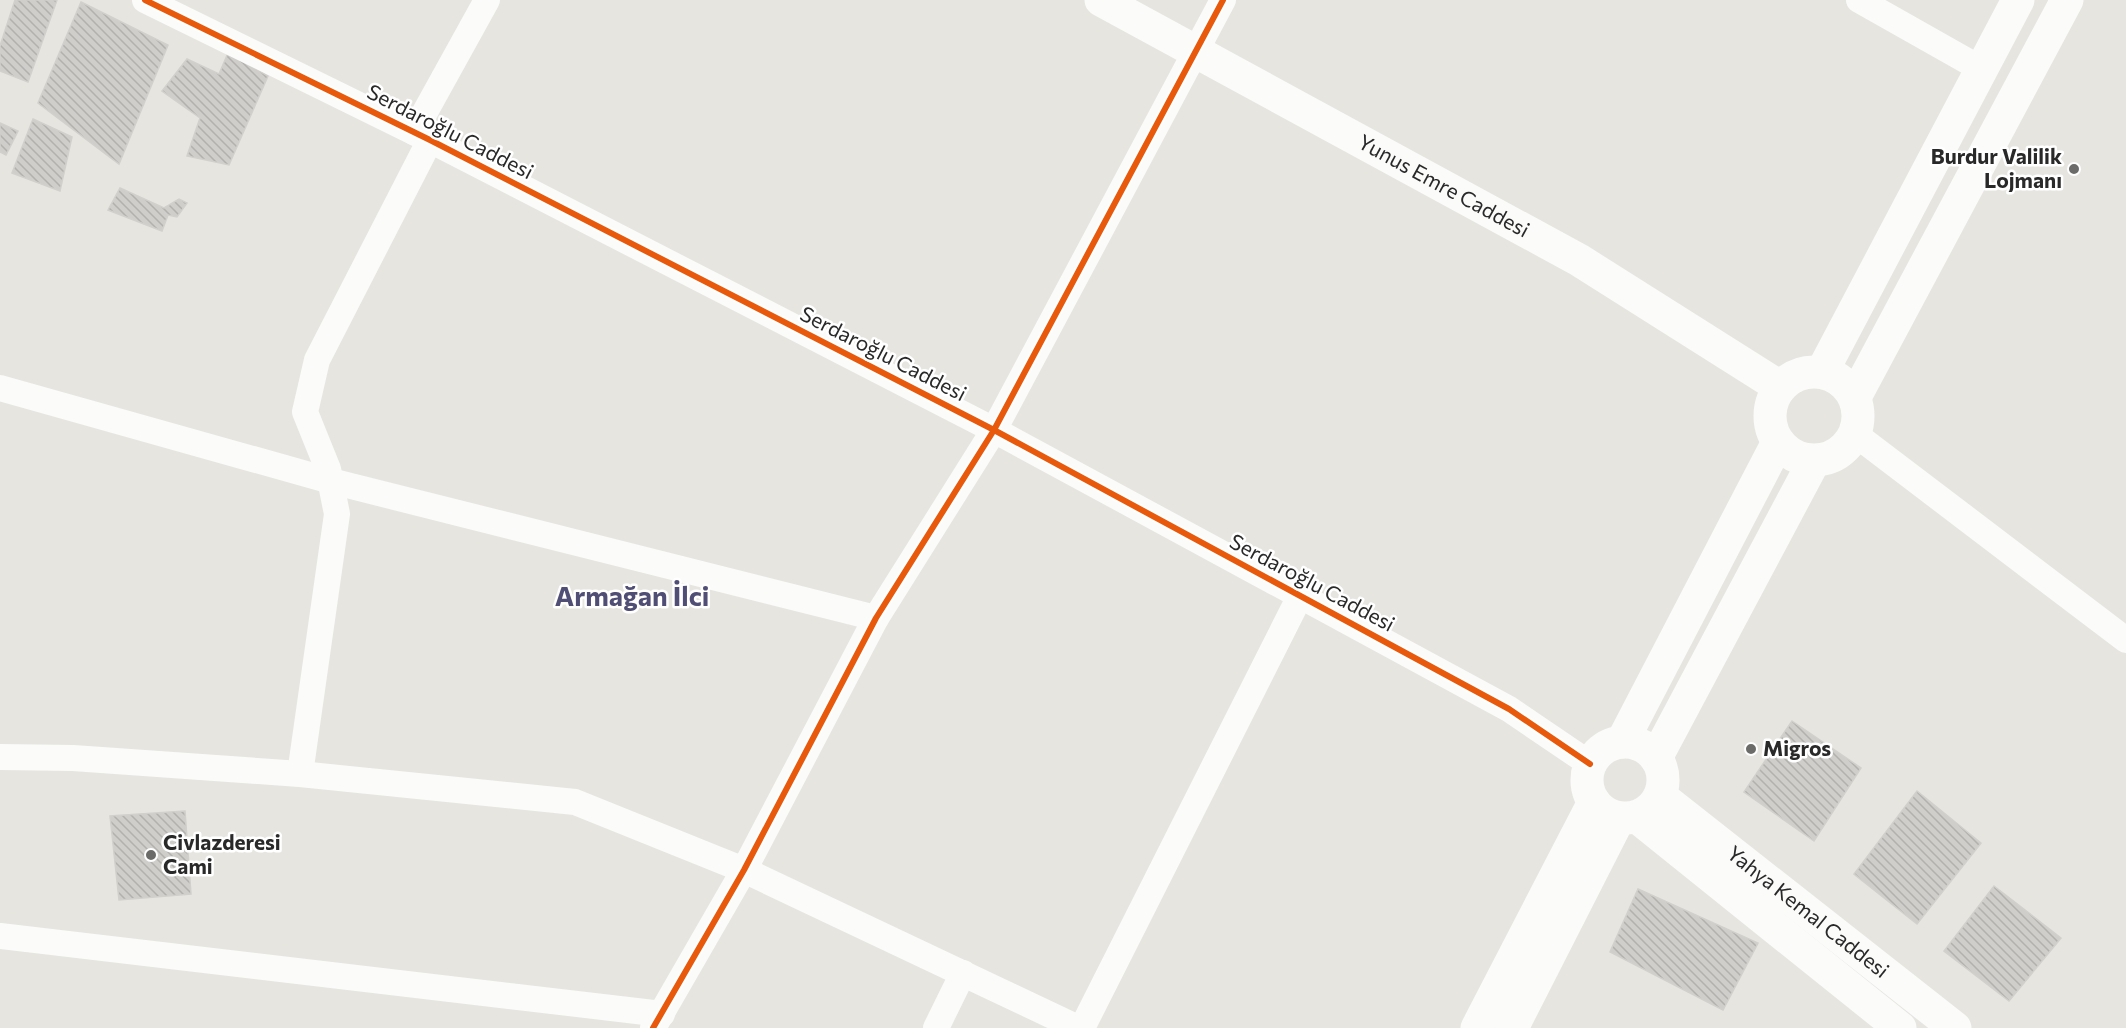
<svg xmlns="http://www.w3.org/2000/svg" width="2126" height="1028" font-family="Commissioner,sans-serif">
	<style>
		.building { fill: url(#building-back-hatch); stroke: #d1d0cc; stroke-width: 1.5 }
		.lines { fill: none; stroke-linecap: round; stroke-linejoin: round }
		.minor { stroke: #fbfbfa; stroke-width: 26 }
		.tertiary { stroke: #fbfbfa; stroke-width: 33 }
		.secondary { stroke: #fbfbfa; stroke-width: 33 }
		.cycleway-casing { stroke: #fff; stroke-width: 10 }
		.cycleway { stroke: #e8590c; stroke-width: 6 }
		.poi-dot { fill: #6b6b69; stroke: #fff; stroke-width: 2 }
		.labels { text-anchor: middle; stroke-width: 5; stroke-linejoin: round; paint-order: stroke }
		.street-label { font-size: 21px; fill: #292929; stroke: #fff }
		.poi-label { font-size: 21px; font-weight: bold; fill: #292929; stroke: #fff; text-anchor: start }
		.district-label { font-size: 27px; font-weight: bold; fill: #504e74; stroke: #fff }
	</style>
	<defs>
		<pattern id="building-back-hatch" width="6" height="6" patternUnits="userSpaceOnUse" patternTransform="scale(1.5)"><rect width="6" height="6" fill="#cfcecb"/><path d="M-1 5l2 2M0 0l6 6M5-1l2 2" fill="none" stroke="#b2b1ae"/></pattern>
	</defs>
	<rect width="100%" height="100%" fill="#e6e5e0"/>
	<g class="building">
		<path d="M 15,0 L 57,0 L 28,82 L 0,71 L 0,46 Z"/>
		<path d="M 81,2 L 168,45 L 119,164 L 38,103 Z"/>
		<path d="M 228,53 L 268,76 L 229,165 L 187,156 L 200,118 L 162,91 L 187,59 L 219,74 Z"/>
		<path d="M 33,119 L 72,137 L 60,191 L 12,173 Z"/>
		<path d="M 0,123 L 18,131 L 6,155 L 0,152 Z"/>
		<path d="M 120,188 L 164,208 L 179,199 L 187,203 L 177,217 L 168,215 L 162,231 L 108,210 Z"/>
		<path d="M 1792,721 L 1861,768 L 1814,841 L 1744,792 Z"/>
		<path d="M 1917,791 L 1981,843 L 1917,924 L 1854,874 Z"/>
		<path d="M 185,811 L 191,894 L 119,900 L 110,816 Z"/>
		<path d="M 1994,886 L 2061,938 L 2009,1001 L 1944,951 Z"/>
		<path d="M 1638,889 L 1758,943 L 1723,1010 L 1610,952 Z"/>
	</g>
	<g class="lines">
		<g class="minor">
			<path d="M 145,0 L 430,140 L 994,430 L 1509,709 L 1590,764"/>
			<path d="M 1859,0 L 1983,70"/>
			<path d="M 414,132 L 487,0"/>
			<path d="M 0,388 L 331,481 L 876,618"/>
			<path d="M 1855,434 L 2126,640"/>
			<path d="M 0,757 L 73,758 L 300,774 L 575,802 L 744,870 L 1078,1028"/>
			<path d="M 300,774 L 337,514 L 328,469 L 305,412 L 317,360 L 430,140"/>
			<path d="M 0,936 L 662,1014"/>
			<path d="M 653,1028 L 744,870 L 876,618 L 994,430 L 1223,0"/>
			<path d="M 936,1028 L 963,973"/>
			<path d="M 1082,1028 L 1300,596"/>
		</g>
		<g class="tertiary">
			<path id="s1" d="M 1660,796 L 1955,1028"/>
			<path d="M 1637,817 L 1900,1028"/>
		</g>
		<g class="secondary">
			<path id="s2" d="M 1101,0 L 1579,260 L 1780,387"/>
			<circle cx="1814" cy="416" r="44"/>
			<path d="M 1822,372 L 2018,0"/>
			<path d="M 1855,397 L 2067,0"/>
			<path d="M 1622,742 L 1778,442"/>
			<circle cx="1625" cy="780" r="38"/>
			<path d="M 1656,758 L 1814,461"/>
			<path d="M 1477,1028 L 1594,802"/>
			<path d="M 1512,1028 L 1619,818"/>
		</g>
		<defs>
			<g id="cycleway">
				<path d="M 145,0 L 430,140 L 994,430 L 1509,709 L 1590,764"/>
				<path d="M 653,1028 L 744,870 L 876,618 L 994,430 L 1223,0"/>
			</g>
		</defs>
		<use href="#cycleway" class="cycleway-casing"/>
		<use href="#cycleway" class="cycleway"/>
	</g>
	<g class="poi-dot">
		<circle cx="2074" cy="169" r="6"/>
		<circle cx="1751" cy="749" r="6"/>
		<circle cx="151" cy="855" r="6"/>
	</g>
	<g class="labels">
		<g class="street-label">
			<text transform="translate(450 132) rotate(27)" y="7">Serdaroğlu Caddesi</text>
			<text dy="7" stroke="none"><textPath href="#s2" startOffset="390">Yunus Emre Caddesi</textPath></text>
			<text transform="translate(883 354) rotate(27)" y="7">Serdaroğlu Caddesi</text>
			<text transform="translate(1312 583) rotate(28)" y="7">Serdaroğlu Caddesi</text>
			<text dy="7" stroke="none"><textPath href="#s1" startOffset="188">Yahya Kemal Caddesi</textPath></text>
		</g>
		<g class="poi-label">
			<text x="2062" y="164" text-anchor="end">Burdur Valilik<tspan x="2062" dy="24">Lojmanı</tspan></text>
			<text x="1763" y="756">Migros</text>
			<text x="163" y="850">Civlazderesi<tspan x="163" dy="24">Cami</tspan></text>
		</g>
		<g class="district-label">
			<text x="632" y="606">Armağan İlci</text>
		</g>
	</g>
</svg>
